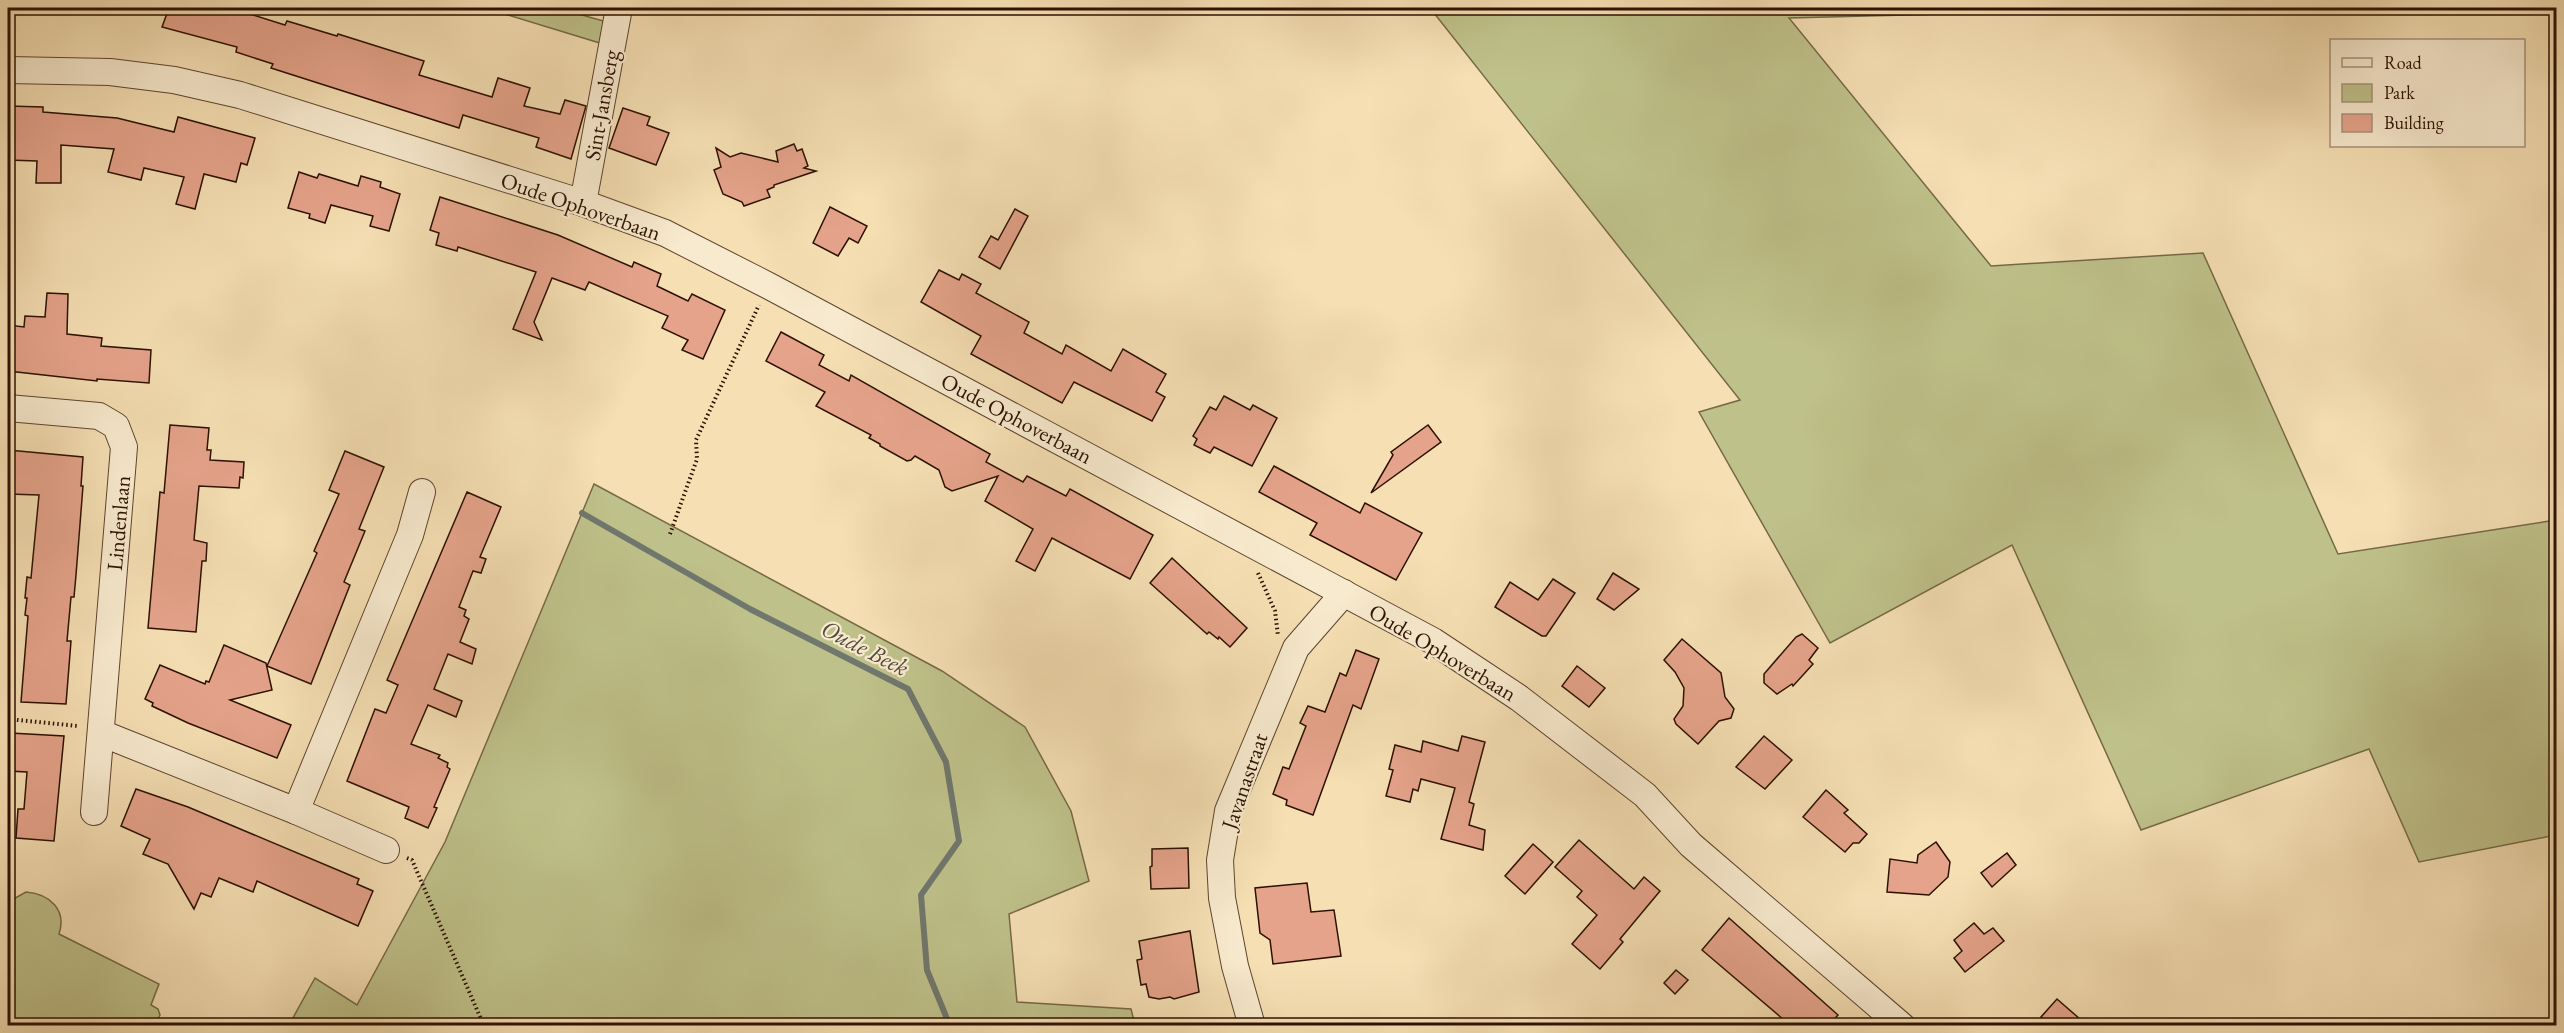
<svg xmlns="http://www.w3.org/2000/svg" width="2564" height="1033" font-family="'EB Garamond',serif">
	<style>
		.green { fill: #bfc18a; stroke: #766946; stroke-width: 1.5 }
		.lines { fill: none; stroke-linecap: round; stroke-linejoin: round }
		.stream { stroke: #70776d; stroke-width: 6 }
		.building { fill: #e5a38b; stroke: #2c1101; stroke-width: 1.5 }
		.minor-casing { stroke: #5e442e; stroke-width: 28 }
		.path { stroke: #2c1101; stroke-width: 4; stroke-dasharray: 1.5 3; stroke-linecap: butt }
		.minor { stroke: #f8eace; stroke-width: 26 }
		.labels { text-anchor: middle; stroke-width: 4.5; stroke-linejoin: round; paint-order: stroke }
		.street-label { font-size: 22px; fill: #2c1101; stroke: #f8eace }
		.water-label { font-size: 24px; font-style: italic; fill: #544c40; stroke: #f8eace }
	</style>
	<rect width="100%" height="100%" fill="#f5dfb3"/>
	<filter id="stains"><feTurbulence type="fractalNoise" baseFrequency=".00333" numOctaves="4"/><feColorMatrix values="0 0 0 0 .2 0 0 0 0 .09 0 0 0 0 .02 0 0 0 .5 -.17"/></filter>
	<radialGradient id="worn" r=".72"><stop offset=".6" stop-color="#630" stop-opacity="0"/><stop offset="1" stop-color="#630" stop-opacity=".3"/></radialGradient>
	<g class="green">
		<path d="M 485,8 L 557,8 L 607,22 L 603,44 Z"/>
		<path d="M 1430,8 L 2176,8 L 1789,18 L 1991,266 L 2203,253 L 2338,554 L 2556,520 L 2556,835 L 2419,862 L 2369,749 L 2141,830 L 2012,545 L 1830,643 L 1699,412 L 1740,400 Z"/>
		<path d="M 594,484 L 942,671 L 1025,727 L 1071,811 L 1089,881 L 1009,914 L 1017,1002 L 1131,1009 L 1135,1025 L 289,1025 L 315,978 L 357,1005 L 445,842 Z"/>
		<path d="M 26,892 C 50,894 67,910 59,934 L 159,984 L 151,1005 L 158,1009 L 160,1015 L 155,1025 L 8,1025 L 8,902 Z"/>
	</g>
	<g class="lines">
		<path class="stream" d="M 582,513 L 750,609 L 908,689 L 946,762 L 959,841 L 921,895 L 927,970 L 950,1026"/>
	</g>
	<g class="building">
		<path d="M 169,8 L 213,8 L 230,13 L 231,8 L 285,25 L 287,21 L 337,36 L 338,34 L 424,61 L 419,75 L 492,97 L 498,78 L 530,88 L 524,106 L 560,114 L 565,100 L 586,106 L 571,159 L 536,147 L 539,138 L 463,115 L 459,128 L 271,68 L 273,64 L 236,52 L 237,47 L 162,27 Z"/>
		<path d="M 8,106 L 43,107 L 43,112 L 117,118 L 174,132 L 178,117 L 255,138 L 247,165 L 241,163 L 236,182 L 204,174 L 195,209 L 176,204 L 184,177 L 144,168 L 141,180 L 108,172 L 114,149 L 61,145 L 61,183 L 36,183 L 37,161 L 8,160 Z"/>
		<path d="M 623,108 L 650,117 L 647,125 L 669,133 L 656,165 L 609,148 Z"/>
		<path d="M 794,144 L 797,151 L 802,149 L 808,166 L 804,168 L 816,171 L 774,185 L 774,187 L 767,190 L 770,197 L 744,206 L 742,202 L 723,194 L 714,170 L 721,167 L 716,148 L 730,157 L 741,153 L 778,162 L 776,151 Z"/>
		<path d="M 299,172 L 317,178 L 319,174 L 358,186 L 361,176 L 381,182 L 380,187 L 400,194 L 389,231 L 370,226 L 373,216 L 331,205 L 325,223 L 309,218 L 310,214 L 288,208 Z"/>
		<path d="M 440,197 L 558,235 L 632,267 L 634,262 L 661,274 L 657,286 L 688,301 L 692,294 L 725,310 L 703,359 L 682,350 L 688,340 L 662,328 L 668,316 L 589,282 L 585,290 L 552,278 L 534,322 L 542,340 L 513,329 L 536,272 L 458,247 L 457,251 L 436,245 L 439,233 L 430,230 Z"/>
		<path d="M 830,207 L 867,226 L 858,243 L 849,238 L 838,256 L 813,243 Z"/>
		<path d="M 1015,209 L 1028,216 L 1000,269 L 979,257 L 991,236 L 998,240 Z"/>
		<path d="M 939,270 L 959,280 L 962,274 L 981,284 L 976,293 L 1029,322 L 1024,333 L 1062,354 L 1066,345 L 1111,371 L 1123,349 L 1166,374 L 1156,392 L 1165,397 L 1152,421 L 1074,382 L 1062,403 L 971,354 L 981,336 L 921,302 Z"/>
		<path d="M 47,293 L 68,294 L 67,334 L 102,338 L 101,346 L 151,350 L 149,383 L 97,379 L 97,381 L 8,371 L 8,325 L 24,327 L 25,316 L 45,317 Z"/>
		<path d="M 781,332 L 824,355 L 819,365 L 849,381 L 851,375 L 990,454 L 986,462 L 1023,482 L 1027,476 L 1066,496 L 1070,489 L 1153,535 L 1130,579 L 1052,538 L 1035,571 L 1016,561 L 1033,529 L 985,501 L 998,476 L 952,491 L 945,487 L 939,470 L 915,456 L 911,460 L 907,461 L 880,446 L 880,444 L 869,438 L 871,435 L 816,406 L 825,392 L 766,361 Z"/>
		<path d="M 1224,396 L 1250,410 L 1253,405 L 1277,418 L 1252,466 L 1214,447 L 1210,453 L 1194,445 L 1197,439 L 1193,436 L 1210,407 L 1216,410 Z"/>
		<path d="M 170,425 L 209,428 L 207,450 L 211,450 L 210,460 L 244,462 L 243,478 L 240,477 L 239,488 L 199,486 L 194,540 L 207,543 L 206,561 L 202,561 L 196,632 L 148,628 L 160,492 L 164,493 Z"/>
		<path d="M 1428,425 L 1441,442 L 1371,493 L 1393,455 L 1391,452 Z"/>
		<path d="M 8,450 L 83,457 L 81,486 L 83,486 L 76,575 L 74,597 L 71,597 L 67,641 L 71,641 L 66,704 L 21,702 L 28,616 L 25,615 L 27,598 L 25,598 L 27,577 L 31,578 L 39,495 L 8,494 Z"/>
		<path d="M 345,451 L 384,467 L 359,529 L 365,531 L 344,582 L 350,585 L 311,684 L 267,666 L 317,553 L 314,551 L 339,494 L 329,490 Z"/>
		<path d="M 1274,466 L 1360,513 L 1365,503 L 1422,533 L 1396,580 L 1310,535 L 1317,523 L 1259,492 Z"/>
		<path d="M 467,492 L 501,507 L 480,557 L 486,559 L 481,573 L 473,571 L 459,607 L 466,610 L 464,616 L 469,619 L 460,642 L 476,649 L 472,664 L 448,654 L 434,689 L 462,701 L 456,717 L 428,705 L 411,744 L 440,755 L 438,758 L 448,763 L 447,767 L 450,769 L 434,807 L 437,808 L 428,828 L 405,818 L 409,807 L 347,781 L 375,709 L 386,713 L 398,685 L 387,680 Z"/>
		<path d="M 1172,558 L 1247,628 L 1230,647 L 1219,637 L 1218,639 L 1209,632 L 1207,634 L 1150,583 Z"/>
		<path d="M 1613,573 L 1639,589 L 1614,610 L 1597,599 Z"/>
		<path d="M 1553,579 L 1575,593 L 1546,636 L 1542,636 L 1495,607 L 1510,582 L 1538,600 Z"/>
		<path d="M 1802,634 L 1818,648 L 1809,660 L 1813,664 L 1793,686 L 1792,684 L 1777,694 L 1764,683 L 1764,674 L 1796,637 Z"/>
		<path d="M 1682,639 L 1721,673 L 1725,697 L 1734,709 L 1731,718 L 1719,721 L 1698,744 L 1676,724 L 1674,719 L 1683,706 L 1684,688 L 1675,672 L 1664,660 Z"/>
		<path d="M 224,645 L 266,663 L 272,690 L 230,700 L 291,725 L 277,758 L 188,723 L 152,706 L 153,703 L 145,699 L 160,665 L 205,684 L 206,681 L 209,682 Z"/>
		<path d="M 1356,650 L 1379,659 L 1361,709 L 1353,705 L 1313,815 L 1286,805 L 1287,800 L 1273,794 L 1283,767 L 1289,769 L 1306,726 L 1300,723 L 1308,706 L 1325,712 L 1340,673 L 1346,676 Z"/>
		<path d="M 1577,666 L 1605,688 L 1589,707 L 1562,686 Z"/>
		<path d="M 10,733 L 64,736 L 54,841 L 16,838 L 18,809 L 24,809 L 27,772 L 8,771 Z"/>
		<path d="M 1462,736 L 1485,742 L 1469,802 L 1474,804 L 1469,825 L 1485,830 L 1483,850 L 1441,839 L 1455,788 L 1421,779 L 1418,791 L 1413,789 L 1410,802 L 1386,796 L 1393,770 L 1389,769 L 1395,745 L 1421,752 L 1423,741 L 1458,751 Z"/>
		<path d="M 1764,736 L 1792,760 L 1765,789 L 1736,767 Z"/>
		<path d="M 136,789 L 188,807 L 359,879 L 357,884 L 373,891 L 358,926 L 257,881 L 253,892 L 219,878 L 211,897 L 201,893 L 194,909 L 168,864 L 143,854 L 150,839 L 121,826 Z"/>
		<path d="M 1826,790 L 1848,810 L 1844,813 L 1867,834 L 1859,843 L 1853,843 L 1845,852 L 1803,817 Z"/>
		<path d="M 1579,840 L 1634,889 L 1644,877 L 1660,891 L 1620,939 L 1623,942 L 1600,969 L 1572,944 L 1597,915 L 1577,897 L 1582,891 L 1555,867 Z"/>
		<path d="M 1936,842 L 1950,862 L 1948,877 L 1929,895 L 1887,892 L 1890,859 L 1917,863 L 1918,855 Z"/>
		<path d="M 1533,844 L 1553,862 L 1525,894 L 1505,876 Z"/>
		<path d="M 1188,848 L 1189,888 L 1151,889 L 1150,867 L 1152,866 L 1152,849 Z"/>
		<path d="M 2007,853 L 2016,865 L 1992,887 L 1981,873 Z"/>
		<path d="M 1307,883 L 1311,912 L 1334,910 L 1341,956 L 1273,964 L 1270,940 L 1260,933 L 1255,888 Z"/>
		<path d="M 1729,918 L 1838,1015 L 1828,1026 L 1791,1026 L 1702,950 Z"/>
		<path d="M 1974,923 L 1984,934 L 1993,928 L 2004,941 L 1965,972 L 1954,958 L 1962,951 L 1954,940 Z"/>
		<path d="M 1190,931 L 1199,992 L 1174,999 L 1170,997 L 1159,999 L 1149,997 L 1146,984 L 1141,985 L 1137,960 L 1142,959 L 1139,941 Z"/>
		<path d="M 1676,970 L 1688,980 L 1675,994 L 1664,983 Z"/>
		<path d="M 2057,999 L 2088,1026 L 2052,1026 L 2041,1017 Z"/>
	</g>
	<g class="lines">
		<defs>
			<g id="minor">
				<path d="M 8,70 L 110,72 L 174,80 L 240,95 L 583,203 L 665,233 L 769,286 L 1433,641 L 1519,698 L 1645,795 L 1691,845 L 1902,1026"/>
				<path d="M 583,203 L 619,8"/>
				<path d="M 8,408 L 99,416 L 116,426 L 124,447 L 94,812"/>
				<path d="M 101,733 L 296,811 L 386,850"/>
				<path d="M 296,811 L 410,535 L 422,492"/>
				<path d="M 1252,1026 L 1235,966 L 1222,898 L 1220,860 L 1228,811 L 1296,648 L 1344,593"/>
			</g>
		</defs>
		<use href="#minor" class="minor-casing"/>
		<g class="path">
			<path d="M 670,534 L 697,459 L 696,440 L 759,305"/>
			<path d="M 1258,573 L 1275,611 L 1278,636"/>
			<path d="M 8,719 L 78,726"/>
			<path d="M 407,858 L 412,860 L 484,1026"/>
		</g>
		<use href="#minor" class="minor"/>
	</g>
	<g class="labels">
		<g class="street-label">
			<text transform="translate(601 105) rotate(-80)" y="8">Sint-Jansberg</text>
			<text transform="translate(581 206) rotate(19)" y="8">Oude Ophoverbaan</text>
			<text transform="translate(1017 418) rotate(28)" y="8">Oude Ophoverbaan</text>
			<text transform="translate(118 523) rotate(-85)" y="8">Lindenlaan</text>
			<text transform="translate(1443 652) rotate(31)" y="8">Oude Ophoverbaan</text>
			<text transform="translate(1244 781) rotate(-71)" y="8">Javanastraat</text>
		</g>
		<g class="water-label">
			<text transform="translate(865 648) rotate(27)" y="8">Oude Beek</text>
		</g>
	</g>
	<rect width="2564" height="1033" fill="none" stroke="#f5dfb3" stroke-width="30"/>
	<rect x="9" y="9" width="2546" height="1015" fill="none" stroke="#2c1101" stroke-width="3"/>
	<rect x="15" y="15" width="2534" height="1003" fill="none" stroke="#2c1101" stroke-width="1.5"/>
	<rect x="2330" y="39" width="195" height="108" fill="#f8eace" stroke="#a6937c" stroke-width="1.5"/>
	<rect x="2342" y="58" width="30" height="9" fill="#f8eace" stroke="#a6937c" stroke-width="1.5"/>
	<text x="2384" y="69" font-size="18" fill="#2c1101">Road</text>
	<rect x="2342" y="84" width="30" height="18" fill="#bfc18a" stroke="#a6937c" stroke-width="1.5"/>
	<text x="2384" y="99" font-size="18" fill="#2c1101">Park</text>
	<rect x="2342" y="114" width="30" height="18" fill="#e5a38b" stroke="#a6937c" stroke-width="1.5"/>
	<text x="2384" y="129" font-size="18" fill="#2c1101">Building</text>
	<rect width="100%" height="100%" filter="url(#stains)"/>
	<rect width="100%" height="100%" fill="url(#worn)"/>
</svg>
